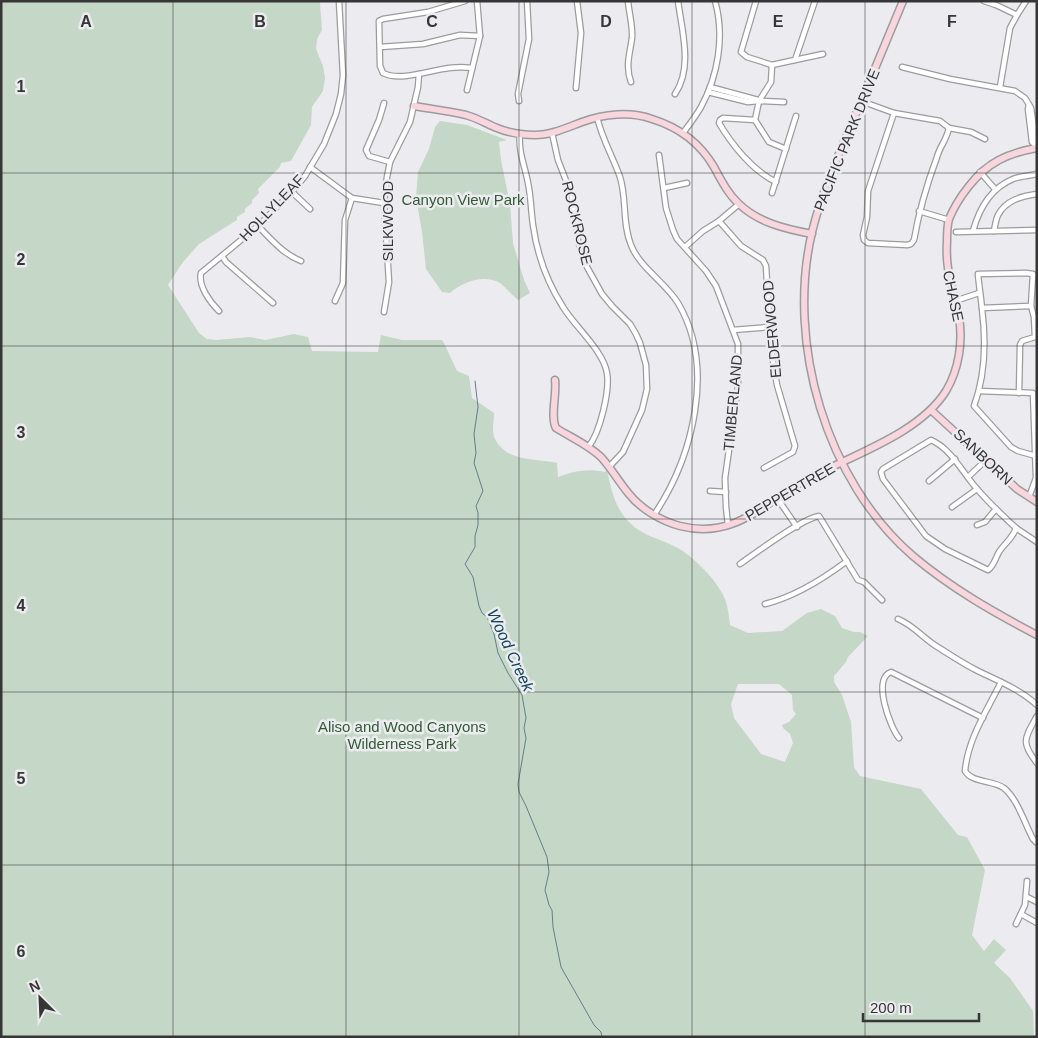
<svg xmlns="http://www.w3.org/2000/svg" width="1038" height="1038" font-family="Arial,sans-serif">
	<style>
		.green { fill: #c5d7c6; fill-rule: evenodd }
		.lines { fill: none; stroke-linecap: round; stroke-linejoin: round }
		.stream { stroke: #657e8a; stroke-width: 1 }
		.street-casing { stroke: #9b9c9f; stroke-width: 7 }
		.secondary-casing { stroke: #9b9c9f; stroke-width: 9 }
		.street { stroke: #fff; stroke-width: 4.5 }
		.secondary { stroke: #f9d5dd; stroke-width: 6 }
		.grid { fill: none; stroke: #363637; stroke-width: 1; stroke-opacity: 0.55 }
		.labels { text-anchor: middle; stroke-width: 5; stroke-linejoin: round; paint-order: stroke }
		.street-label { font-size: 15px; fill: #363637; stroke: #ececf0 }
		.park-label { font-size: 15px; fill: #325b35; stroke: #ececf0 }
		.water-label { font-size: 16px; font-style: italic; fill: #134658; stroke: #ececf0 }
		.grid-label { font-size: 16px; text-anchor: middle; font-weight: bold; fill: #363637; stroke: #ececf0; stroke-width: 5; stroke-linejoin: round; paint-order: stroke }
	</style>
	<rect width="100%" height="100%" fill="#ececf0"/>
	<g class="green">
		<path d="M 1,1 L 321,1 L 320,3 L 322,30 L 317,39 L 316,49 L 323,66 L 325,78 L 323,91 L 312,107 L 311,125 L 291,161 L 281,163 L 280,167 L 258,189 L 259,193 L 252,200 L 252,203 L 245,209 L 245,212 L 237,217 L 237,220 L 199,244 L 183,262 L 168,285 L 199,333 L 207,339 L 216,340 L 250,337 L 265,340 L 294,334 L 308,337 L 312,351 L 378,352 L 381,335 L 402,340 L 442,340 L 444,343 L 457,371 L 469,376 L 472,398 L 494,413 C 494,420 492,430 494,437 C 506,463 534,458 557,463 L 558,477 C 573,471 589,468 605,472 L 607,470 C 611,489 615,508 629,522 C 642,536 659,538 676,547 C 692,555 718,581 725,599 C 728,607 729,616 730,625 L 748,633 L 782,631 L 807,613 L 821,609 L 835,616 L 842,628 L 854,632 L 860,632 L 868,636 L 848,657 L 846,662 L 834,676 L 834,682 L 842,695 L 851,722 L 854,767 L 860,776 L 921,789 L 958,835 L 967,837 L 985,870 L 972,935 L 984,951 L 994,939 L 1006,950 L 994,963 L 1010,978 L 1033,1011 L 1034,1037 L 1,1037 ZM 738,684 L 779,684 L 792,695 L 793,710 L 796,714 L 789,722 L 782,725 L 783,728 L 790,734 L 793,743 L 785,762 L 761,754 L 734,718 L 731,704 Z"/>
		<path d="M 440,121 L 467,125 L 507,140 L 499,142 L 501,160 L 510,204 L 513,243 L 524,280 L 530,293 L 518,300 C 512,295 506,288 500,283 C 484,274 463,282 450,293 L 442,292 L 426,269 L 422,232 L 416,197 L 418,172 L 429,149 L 435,127 Z"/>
	</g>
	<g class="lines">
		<path class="stream" d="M 475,381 L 478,407 L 474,434 L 476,453 L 474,463 L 483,491 L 476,506 L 478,513 L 478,525 L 475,536 L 475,547 L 465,564 L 473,577 L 479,606 L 482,613 L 487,617 L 494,634 L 498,653 L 508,673 L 522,695 L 526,718 L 524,728 L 526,738 L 518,784 L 519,792 L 526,806 L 547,857 L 549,872 L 545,890 L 549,905 L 552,910 L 553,927 L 561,967 L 594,1025 L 601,1032 L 602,1037"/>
		<defs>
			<g id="street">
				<path d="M 465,1 L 428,12 L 383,19 L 379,21 L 380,66 L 383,73 C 400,82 431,70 449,68 C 457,67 465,67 472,68"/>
				<path d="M 628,1 C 629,13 633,26 632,38 C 630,53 625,66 631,82"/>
				<path d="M 756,1 L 741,52 L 747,57 L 772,65 L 795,60 L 815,1"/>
				<path d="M 984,1 L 996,5 L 1017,15 L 1026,1"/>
				<path d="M 380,47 L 423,44 L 460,35 L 480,36"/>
				<path d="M 795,60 L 823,54"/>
				<path d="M 772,65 L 771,82 L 759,101 L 755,120 L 769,142 L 786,149"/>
				<path d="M 902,67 L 950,79 L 1015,91 L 1025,98 L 1031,108 L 1036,141 L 1035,144"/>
				<path d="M 710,87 L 758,100"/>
				<path d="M 1000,87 L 1010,28 L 1017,15"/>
				<path d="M 576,88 L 581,33 L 577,1"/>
				<path d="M 467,90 L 480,36 L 477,1"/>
				<path d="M 708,92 L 748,102 L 759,101 L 784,102"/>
				<path d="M 675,94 C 693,68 682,31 678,1"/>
				<path d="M 519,101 L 518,94 L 529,39 L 527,1"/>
				<path d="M 861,101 L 894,113 L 940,121 L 949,128 L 971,132 L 985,139"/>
				<path d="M 384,103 L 379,120 L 366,150 L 369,156 L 390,162"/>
				<path d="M 1029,105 L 1028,109 L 1032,142 L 1036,146"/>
				<path d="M 894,113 L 868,191 L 867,217 L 863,235 L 864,240 L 868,243 L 907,245 L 911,244 L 914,240 C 919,211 927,184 937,157 C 940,146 946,141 949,128"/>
				<path d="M 597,117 C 602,139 613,157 620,177 C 627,199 622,223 631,245 C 640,268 665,282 678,303 C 716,367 693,457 654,515"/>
				<path d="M 755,120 L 723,118 L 720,120 L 719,123 C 732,145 753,171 776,182"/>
				<path d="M 552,133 L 558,160 L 572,196 L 578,241 L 587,267 L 602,294 L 612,306 L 630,324 L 636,334 L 640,343 L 646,365 L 647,389 L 642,410 L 623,452 L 609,467"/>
				<path d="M 683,133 C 689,125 696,116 701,107 C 718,76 725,36 715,1"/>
				<path d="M 520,134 C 518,152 525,166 528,183 C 531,197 531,211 533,225 C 537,254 547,282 563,307 C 575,327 603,350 607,373 C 610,391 600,432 589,446"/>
				<path d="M 659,155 L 666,208 L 673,230 L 677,239 L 706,271 L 716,286 L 738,344 L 738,387 L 725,478 L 726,507 L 728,525"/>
				<path d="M 310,167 L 352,198 L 384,203"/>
				<path d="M 980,172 L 995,189"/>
				<path d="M 664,188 L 687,183"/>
				<path d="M 292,192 L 310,209"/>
				<path d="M 772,193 L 796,116"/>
				<path d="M 919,211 L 949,220"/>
				<path d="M 719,221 L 741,246 L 763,260 L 766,266 L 771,349 L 777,385 L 795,446 L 793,452 L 764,468"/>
				<path d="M 258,226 C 271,239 283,254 301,261"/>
				<path d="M 973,231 C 979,209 991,188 1013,179 C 1020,176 1029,176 1037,174"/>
				<path d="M 994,231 C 995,226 996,219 998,215 C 1006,200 1022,196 1037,194"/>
				<path d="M 956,232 L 1037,230"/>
				<path d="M 685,247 L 703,231 L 719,221 L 739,204"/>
				<path d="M 222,256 L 226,262 L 273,303"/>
				<path d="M 335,301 L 343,283 L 345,220 L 352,198"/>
				<path d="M 955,301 L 979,293"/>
				<path d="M 982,308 L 1031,306"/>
				<path d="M 219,311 C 210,302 198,286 201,273 L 258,226 L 292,192 L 305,176 L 324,144 L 336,114 L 341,94 L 343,75 L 339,1"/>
				<path d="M 384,312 L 389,282 L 384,203 L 387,177 L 390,162 L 410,122 L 418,87 L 419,74"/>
				<path d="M 733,330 L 769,327"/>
				<path d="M 979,391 L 1033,393 L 1036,478 L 1029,497"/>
				<path d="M 1019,393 L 1020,345 L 1022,341 L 1035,337 L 1034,317 L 1031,306 L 1033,274 L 1026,273 L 978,274 C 979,286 981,297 982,309 C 986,340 985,376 974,406 L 1011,447 L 1018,451 L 1036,456"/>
				<path d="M 931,440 C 952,449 963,474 978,490 C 990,504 1003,516 1016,528 C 1013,538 1004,544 999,552 C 995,559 994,566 988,570 L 945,549 L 926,536 L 883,479 L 881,472 L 883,469 Z"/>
				<path d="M 968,477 L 985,461"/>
				<path d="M 929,481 L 955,459"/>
				<path d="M 710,491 L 726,492"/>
				<path d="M 777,498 L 797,527"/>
				<path d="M 952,507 L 977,489"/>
				<path d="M 977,525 L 985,522 L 996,509"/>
				<path d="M 1016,528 L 1037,542"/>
				<path d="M 740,564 C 757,552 801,519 819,516 L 858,580 L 864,582 L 882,600"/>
				<path d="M 765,604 C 794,597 823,579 847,561"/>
				<path d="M 898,619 C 913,625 922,637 936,646 C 949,654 962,663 976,670 C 996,680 1020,689 1037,705"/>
				<path d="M 1001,682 C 987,711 968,738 965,771 C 972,783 993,780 1004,788 C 1018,800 1024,822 1033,839 L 1037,843"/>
				<path d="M 1037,716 C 1025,738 1020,742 1037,763"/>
				<path d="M 899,738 C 890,727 872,679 891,672 L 983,718"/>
				<path d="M 1027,897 L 1037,902"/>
				<path d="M 1021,914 L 1037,923"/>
				<path d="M 1016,924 L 1025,905 L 1027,881"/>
			</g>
			<g id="secondary">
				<path d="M 903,1 C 889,35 875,69 861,102 C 843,145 823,187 812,232 C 786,343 826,481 913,556 C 951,588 993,612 1037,635"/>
				<path d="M 414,106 C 431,109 449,111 466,115 C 477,118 487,124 497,128 C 509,133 522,135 535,135 C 551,135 566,128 582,122 C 604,114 630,111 652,119 C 678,127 700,143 714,167 C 721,180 728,194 739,204 C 759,223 786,229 812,234"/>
				<path d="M 555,380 C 557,394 550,417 556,428 C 572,438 587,444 601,457 C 611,468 619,482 629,494 C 641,509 661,521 680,526 C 731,539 759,508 799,484 C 844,457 917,437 946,391 C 959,369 963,342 959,317 C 954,289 945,273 947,242 C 947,234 947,226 949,219 C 954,207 961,196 969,186 C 987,163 1007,153 1037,148"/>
				<path d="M 931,410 L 1017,489 L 1037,502"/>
			</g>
		</defs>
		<use href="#street" class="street-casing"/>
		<use href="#secondary" class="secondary-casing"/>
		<use href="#street" class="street"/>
		<use href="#secondary" class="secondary"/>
	</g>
	<path class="grid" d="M 173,1 L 173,1037M 346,1 L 346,1037M 519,1 L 519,1037M 692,1 L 692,1037M 865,1 L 865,1037M 1,173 L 1037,173M 1,346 L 1037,346M 1,519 L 1037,519M 1,692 L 1037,692M 1,865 L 1037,865"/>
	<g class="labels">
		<g class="street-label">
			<text transform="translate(847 140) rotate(-68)" y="5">PACIFIC PARK DRIVE</text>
			<text transform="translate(272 208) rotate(-46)" y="5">HOLLYLEAF</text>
			<text transform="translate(388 221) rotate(-90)" y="5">SILKWOOD</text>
			<text transform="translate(577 223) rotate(76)" y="5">ROCKROSE</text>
			<text transform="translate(953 296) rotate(78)" y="5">CHASE</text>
			<text transform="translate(772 329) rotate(-95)" y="5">ELDERWOOD</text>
			<text transform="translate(733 403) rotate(-85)" y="5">TIMBERLAND</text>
			<text transform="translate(983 457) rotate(43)" y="5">SANBORN</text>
			<text transform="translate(790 492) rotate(-30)" y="5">PEPPERTREE</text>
		</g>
		<g class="park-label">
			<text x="463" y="205">Canyon View Park</text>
			<text x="402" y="732">Aliso and Wood Canyons<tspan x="402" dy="17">Wilderness Park</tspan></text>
		</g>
		<g class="water-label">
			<text transform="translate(511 650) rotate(65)" y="6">Wood Creek</text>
		</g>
	</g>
	<g class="grid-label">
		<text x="86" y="27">A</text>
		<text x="260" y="27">B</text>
		<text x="432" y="27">C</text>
		<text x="606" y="27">D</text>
		<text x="778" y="27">E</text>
		<text x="952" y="27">F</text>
		<text x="21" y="92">1</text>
		<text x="21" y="265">2</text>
		<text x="21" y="438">3</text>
		<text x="21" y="611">4</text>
		<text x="21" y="784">5</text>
		<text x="21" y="957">6</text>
	</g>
	<rect width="1038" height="1038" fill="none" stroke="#363637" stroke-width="5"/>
	<g transform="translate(40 998) rotate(336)" stroke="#ececf0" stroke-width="4" paint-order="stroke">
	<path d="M0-4L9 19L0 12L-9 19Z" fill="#363637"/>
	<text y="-8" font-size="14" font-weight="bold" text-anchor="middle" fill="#363637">N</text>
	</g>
	<path d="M863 1013v8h116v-8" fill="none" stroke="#363637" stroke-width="2.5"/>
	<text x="870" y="1013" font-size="15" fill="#363637" stroke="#ececf0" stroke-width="4" paint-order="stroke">200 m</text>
</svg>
